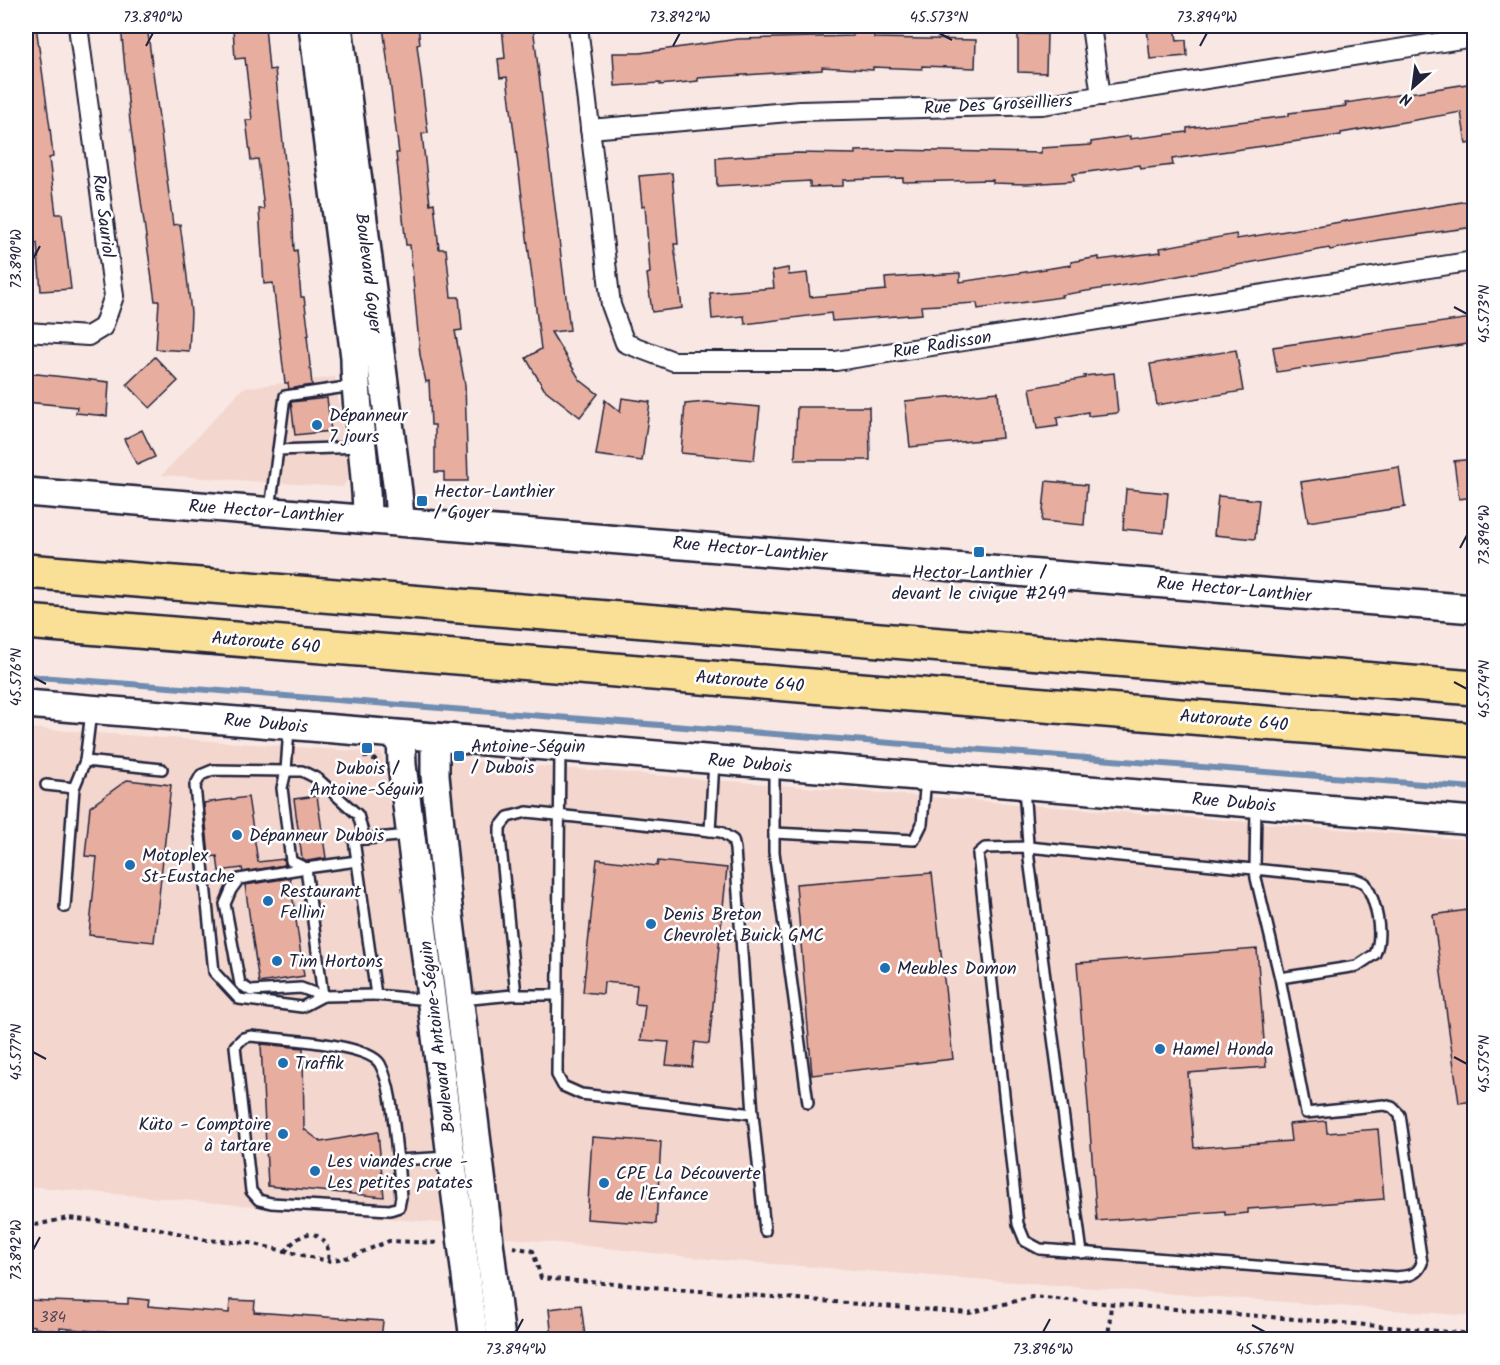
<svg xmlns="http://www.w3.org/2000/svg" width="1500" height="1365" font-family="Kalam,sans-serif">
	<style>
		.built { fill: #f3d6ce }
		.green { fill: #bfe9a5; stroke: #708670; stroke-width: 1.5 }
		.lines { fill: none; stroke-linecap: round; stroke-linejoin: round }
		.stream { stroke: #6f8cb1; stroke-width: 6 }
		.building { fill: #e7aea0; stroke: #22223b; stroke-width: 1.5 }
		.lane-casing { stroke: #22223b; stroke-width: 14 }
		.street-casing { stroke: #22223b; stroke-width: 22 }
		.secondary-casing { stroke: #22223b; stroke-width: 32 }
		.highway-casing { stroke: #22223b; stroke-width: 38 }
		.path { stroke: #22223b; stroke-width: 4; stroke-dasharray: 4.5 4.5; stroke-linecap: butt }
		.lane { stroke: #fff; stroke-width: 9 }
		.street { stroke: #fff; stroke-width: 18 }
		.secondary { stroke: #fff; stroke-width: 27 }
		.highway { stroke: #fadf96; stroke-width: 33 }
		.ticks { fill: none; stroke: #22223b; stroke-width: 2 }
		.poi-dot { fill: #1f6fb2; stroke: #fff; stroke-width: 2 }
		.labels { text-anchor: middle; stroke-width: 5; stroke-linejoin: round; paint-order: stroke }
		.number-label { font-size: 15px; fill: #534554 }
		.street-label { font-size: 18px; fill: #22223b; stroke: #fff }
		.poi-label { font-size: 18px; fill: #22223b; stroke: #fff; text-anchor: start }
		.neatline { fill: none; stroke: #22223b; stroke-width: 2 }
		.ticks-label { font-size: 15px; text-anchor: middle; fill: #22223b }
	</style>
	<rect width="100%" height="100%" fill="#f8e7e2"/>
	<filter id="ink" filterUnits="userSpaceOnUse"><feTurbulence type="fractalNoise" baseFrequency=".0167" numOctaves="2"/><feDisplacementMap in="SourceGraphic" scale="12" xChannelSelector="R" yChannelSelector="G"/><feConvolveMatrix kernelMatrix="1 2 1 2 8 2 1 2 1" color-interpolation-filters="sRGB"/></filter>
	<g filter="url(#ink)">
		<g class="built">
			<path d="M 335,377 L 348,471 L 348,479 L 343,487 L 162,475 L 243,388 Z"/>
			<path d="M 26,728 L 382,753 L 453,1224 L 26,1186 Z"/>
			<path d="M 449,759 L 1474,840 L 1474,1316 L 720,1260 L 502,1237 Z"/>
		</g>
		<path class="green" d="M 425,775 L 448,968 L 437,969 L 414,777 Z"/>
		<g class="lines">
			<path class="stream" d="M 26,676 L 1474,788"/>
		</g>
		<g class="building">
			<path d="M 26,26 L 36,26 L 50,128 L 53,157 L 49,158 L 56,214 L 62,214 L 71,289 L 41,291 L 37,243 L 27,244 Z"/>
			<path d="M 121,26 L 147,26 L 173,225 L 180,224 L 186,268 L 191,313 L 189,351 L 156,349 L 159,301 L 155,301 L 130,122 Z"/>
			<path d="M 265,26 L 269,70 L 275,69 L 285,162 L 292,202 L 294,251 L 297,250 L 301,297 L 304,297 L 309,335 L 307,336 L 312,385 L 289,389 L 288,383 L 285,383 L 273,283 L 264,284 L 259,209 L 264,209 L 258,159 L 251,160 L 246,120 L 252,120 L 245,58 L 235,59 L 233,28 Z"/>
			<path d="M 383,26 L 418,26 L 420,44 L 417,45 L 428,133 L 422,134 L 430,204 L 434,203 L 439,249 L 446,249 L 451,297 L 459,297 L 462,330 L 455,331 L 465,385 L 468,481 L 444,481 L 444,472 L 435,472 L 435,425 L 431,425 L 429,381 L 426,382 L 420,355 L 410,245 L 406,245 L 396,153 L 399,153 Z"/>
			<path d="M 502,26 L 533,26 L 570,330 L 551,332 L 580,380 L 598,394 L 580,417 L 544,389 L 526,358 L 541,349 L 507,77 L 500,78 L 498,59 L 505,58 Z"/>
			<path d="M 1175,26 L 1177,41 L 1186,40 L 1187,56 L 1150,59 L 1147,27 Z"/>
			<path d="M 853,31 L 874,32 L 874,38 L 976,40 L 975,68 L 922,66 L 922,69 L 873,67 L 873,70 L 822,67 L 822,70 L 698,78 L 698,81 L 660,85 L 660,83 L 615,86 L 613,53 L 640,53 L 738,39 L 853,36 Z"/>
			<path d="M 1018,34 L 1047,34 L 1046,73 L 1018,72 Z"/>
			<path d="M 1474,83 L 1474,143 L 1466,144 L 1461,112 L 1341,133 L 1341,135 L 1172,159 L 1173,165 L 1140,169 L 1139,165 L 1073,174 L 1074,181 L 1027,184 L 993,183 L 993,180 L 903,182 L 903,178 L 843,180 L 843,186 L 810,187 L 810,181 L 717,186 L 716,158 L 797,153 L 856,154 L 856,151 L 892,150 L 1041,153 L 1041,148 L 1091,145 L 1091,142 L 1130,136 L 1130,139 L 1187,132 L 1187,128 L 1289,116 L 1289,113 L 1346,106 L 1345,103 Z"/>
			<path d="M 672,173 L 678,244 L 674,244 L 682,308 L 652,312 L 647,274 L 650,273 L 645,205 L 642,206 L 639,176 Z"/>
			<path d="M 1474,200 L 1474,227 L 1379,240 L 1330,250 L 1329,248 L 1151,281 L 1061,295 L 1062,297 L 978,309 L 977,303 L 921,306 L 922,314 L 832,321 L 831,313 L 745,324 L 744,316 L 712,319 L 710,293 L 774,288 L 772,271 L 788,268 L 789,275 L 807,273 L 810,297 L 886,290 L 885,278 L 960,273 L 960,282 L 1071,265 L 1071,262 L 1099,257 L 1099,260 L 1161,252 L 1160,248 L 1236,234 L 1237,239 Z"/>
			<path d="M 1471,318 L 1474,343 L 1277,372 L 1273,347 Z"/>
			<path d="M 1236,350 L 1243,391 L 1157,405 L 1150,364 Z"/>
			<path d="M 155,357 L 178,381 L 150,408 L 127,384 Z"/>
			<path d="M 1114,373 L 1118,413 L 1088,416 L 1088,412 L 1057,418 L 1058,426 L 1037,429 L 1030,388 L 1085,378 L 1084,376 Z"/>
			<path d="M 37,374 L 109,382 L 107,416 L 76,413 L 77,407 L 26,402 L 26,375 Z"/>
			<path d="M 998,392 L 1002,438 L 910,447 L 905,401 Z"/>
			<path d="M 327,398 L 331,431 L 295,435 L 291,402 Z"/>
			<path d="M 622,398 L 650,402 L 642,461 L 596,455 L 605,400 L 620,412 Z"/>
			<path d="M 706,402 L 760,407 L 754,460 L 681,453 L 685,404 Z"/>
			<path d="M 797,407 L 869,407 L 870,460 L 795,460 Z"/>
			<path d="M 142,430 L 155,457 L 137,465 L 124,439 Z"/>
			<path d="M 1474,459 L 1474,497 L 1459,499 L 1454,461 Z"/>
			<path d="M 1399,467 L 1405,507 L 1308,522 L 1301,482 Z"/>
			<path d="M 1046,481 L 1087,485 L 1084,525 L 1042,521 Z"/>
			<path d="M 1126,489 L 1168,493 L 1164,533 L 1123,529 Z"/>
			<path d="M 1218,496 L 1259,500 L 1255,539 L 1214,535 Z"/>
			<path d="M 127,780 L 171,785 L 154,942 L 89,935 L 97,857 L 85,856 L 90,807 Z"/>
			<path d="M 317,796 L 326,858 L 307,861 L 302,858 L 294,799 Z"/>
			<path d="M 248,797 L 258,862 L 284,859 L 285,865 L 243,872 L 242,868 L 219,871 L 217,856 L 209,857 L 204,803 Z"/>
			<path d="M 597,859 L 657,866 L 658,861 L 727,868 L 709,1044 L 695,1042 L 692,1067 L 666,1065 L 669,1042 L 641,1040 L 645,1005 L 635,1004 L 637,985 L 604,982 L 603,994 L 583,992 Z"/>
			<path d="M 932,873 L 953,1059 L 812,1075 L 796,884 Z"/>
			<path d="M 290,878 L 304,976 L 259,983 L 245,885 Z"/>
			<path d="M 1474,909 L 1474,1101 L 1459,1103 L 1433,915 Z"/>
			<path d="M 1257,949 L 1266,1067 L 1188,1073 L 1194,1148 L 1291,1141 L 1289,1124 L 1326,1121 L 1327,1133 L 1378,1129 L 1384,1199 L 1248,1209 L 1248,1213 L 1225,1215 L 1225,1211 L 1097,1221 L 1077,963 Z"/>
			<path d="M 261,1044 L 303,1048 L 304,1129 L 321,1142 L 378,1132 L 384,1197 L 268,1186 Z"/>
			<path d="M 592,1137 L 661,1142 L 656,1224 L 587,1219 Z"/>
			<path d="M 128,1298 L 149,1300 L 148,1306 L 229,1313 L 230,1300 L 255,1301 L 254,1312 L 383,1321 L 381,1340 L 191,1340 L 60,1328 L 60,1331 L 35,1328 L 35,1326 L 26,1325 L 26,1300 L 128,1304 Z"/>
			<path d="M 581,1305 L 585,1336 L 552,1340 L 549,1309 Z"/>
		</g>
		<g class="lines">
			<defs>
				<g id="lane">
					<path d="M 278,450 L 285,396 L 353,386"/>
					<path d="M 270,509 L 278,450 L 361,447"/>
					<path d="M 91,712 L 85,761 L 162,769"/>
					<path d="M 289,728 L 286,771 L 302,771 L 318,779 L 358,815 L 365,839"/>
					<path d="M 560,750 L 557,1075 L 563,1086 L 581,1094 L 753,1114"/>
					<path d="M 774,767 L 774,852 L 808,1103"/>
					<path d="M 46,785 L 74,788"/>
					<path d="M 1024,787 L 1029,859 L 1082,1253"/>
					<path d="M 1256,806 L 1255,869 L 1256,878 L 1280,978 L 1306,1113 L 1384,1105 L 1392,1107 L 1400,1115 L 1422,1263 C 1417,1276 1408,1276 1396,1277 L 1040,1249 L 1025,1241 L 1018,1224 L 978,854 L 985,848 L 1028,847 L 1355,879 L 1365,883 C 1376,901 1384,934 1375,954 L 1357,966 L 1280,978"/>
					<path d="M 710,831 L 714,761"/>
					<path d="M 774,833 L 914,840 L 922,824 L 926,778"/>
					<path d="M 409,835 L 354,840 L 376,995 L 429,1000"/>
					<path d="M 357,861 L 306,868 L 323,996 L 376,995"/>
					<path d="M 306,868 L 291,861 L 282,788 L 286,771 L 213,770 L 201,775 L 195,786 L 214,972 L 239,999 L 302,1007 L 323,996"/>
					<path d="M 306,868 L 239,879 L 231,890 L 225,904 L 240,984 L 251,991 L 301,988 L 323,996"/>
					<path d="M 65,907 L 74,788 L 85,761"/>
					<path d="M 516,995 L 500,837 L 500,827 L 508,817 L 527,812 L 721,832 L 733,840 L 735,849 L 753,1114 L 765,1231"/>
					<path d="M 461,1000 L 513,995 L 557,995"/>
					<path d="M 398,1160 L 401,1197 L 399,1207 L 390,1210 L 271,1203 L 259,1200 L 251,1191 L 235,1046 L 243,1038 L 251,1036 C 277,1039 368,1043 380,1064 C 393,1088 394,1133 398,1160 L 449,1157"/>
				</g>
				<g id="street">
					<path d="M 578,26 L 611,305 L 625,343 L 673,361 L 836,361 L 1474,261"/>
					<path d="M 1091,26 L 1101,96"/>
					<path d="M 590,129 L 800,111 L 1042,105 L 1474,37"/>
					<path d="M 26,332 L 88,336 L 103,327 L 114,296 L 78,26"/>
				</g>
				<g id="secondary">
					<path d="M 313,26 L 355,357 C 355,411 367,464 367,518"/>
					<path d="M 338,26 L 398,492 L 400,520"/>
					<path d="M 26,492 L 1474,609"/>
					<path d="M 26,704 L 1474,821"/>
					<path d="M 401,735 L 402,765 L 474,1340"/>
					<path d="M 435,737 L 435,775 L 448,906 L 501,1340"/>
				</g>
				<g id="highway">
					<path d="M 26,571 L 1474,688"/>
					<path d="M 26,622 L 1474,740"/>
				</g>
			</defs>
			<use href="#lane" class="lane-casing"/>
			<use href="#street" class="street-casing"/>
			<use href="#secondary" class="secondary-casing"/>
			<use href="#highway" class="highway-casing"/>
			<g class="path">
				<path d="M 364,756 L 379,761"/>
				<path d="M 26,1227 L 68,1218 L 152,1227 L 206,1240 L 250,1243 L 328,1261 L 350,1257 L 389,1241 L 439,1243"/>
				<path d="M 513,1247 L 533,1251 L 541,1278 L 969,1313 L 1032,1297 L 1474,1334"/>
				<path d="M 285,1252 C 293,1241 299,1236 312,1233 C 325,1240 330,1245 328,1261"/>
				<path d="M 1108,1340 L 1111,1304"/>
			</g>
			<use href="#lane" class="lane"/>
			<use href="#street" class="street"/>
			<use href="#secondary" class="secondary"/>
			<use href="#highway" class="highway"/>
		</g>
	</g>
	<path class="ticks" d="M 939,33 L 952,40M 146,46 L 153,33M 673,46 L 680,33M 1200,46 L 1207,33M 33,259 L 40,246M 1454,307 L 1467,314M 1460,548 L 1467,535M 33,677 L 46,684M 1454,682 L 1467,689M 33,1052 L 46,1059M 1454,1057 L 1467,1064M 33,1250 L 40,1237M 1252,1325 L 1265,1332M 516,1332 L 523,1319M 1043,1332 L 1050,1319"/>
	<g class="poi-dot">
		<circle cx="317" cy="425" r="6"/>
		<rect x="416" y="495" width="12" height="12" rx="3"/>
		<rect x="973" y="546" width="12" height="12" rx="3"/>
		<rect x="361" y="742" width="12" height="12" rx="3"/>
		<rect x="453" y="750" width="12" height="12" rx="3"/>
		<circle cx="237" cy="835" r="6"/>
		<circle cx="130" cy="865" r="6"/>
		<circle cx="268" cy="901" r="6"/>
		<circle cx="651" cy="924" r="6"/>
		<circle cx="277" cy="961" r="6"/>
		<circle cx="885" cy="968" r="6"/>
		<circle cx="1160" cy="1049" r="6"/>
		<circle cx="283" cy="1063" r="6"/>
		<circle cx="283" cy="1134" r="6"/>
		<circle cx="315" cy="1171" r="6"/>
		<circle cx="604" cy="1183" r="6"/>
	</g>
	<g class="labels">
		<g class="number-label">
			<text x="53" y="1322">384</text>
		</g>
		<g class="street-label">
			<text transform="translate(998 104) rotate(-3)" y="6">Rue Des Groseilliers</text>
			<text transform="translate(104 216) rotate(83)" y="6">Rue Sauriol</text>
			<text transform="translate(369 273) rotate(83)" y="6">Boulevard Goyer</text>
			<text transform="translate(942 344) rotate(-9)" y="6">Rue Radisson</text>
			<text transform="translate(266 511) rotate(4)" y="6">Rue Hector-Lanthier</text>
			<text transform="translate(750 549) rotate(5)" y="6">Rue Hector-Lanthier</text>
			<text transform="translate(1234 589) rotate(5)" y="6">Rue Hector-Lanthier</text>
			<text transform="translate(266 642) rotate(5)" y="6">Autoroute 640</text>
			<text transform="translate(750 681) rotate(5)" y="6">Autoroute 640</text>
			<text transform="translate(1234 720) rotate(5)" y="6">Autoroute 640</text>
			<text transform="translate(266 723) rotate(5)" y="6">Rue Dubois</text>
			<text transform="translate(750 763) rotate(5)" y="6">Rue Dubois</text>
			<text transform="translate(1234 802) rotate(5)" y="6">Rue Dubois</text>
			<text transform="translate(437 1037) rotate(-97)" y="6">Boulevard Antoine-Séguin</text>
		</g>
		<g class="poi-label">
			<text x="329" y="421">Dépanneur<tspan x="329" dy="21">7 jours</tspan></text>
			<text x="434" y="497">Hector-Lanthier<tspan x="434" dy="21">/ Goyer</tspan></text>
			<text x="979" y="578" text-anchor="middle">Hector-Lanthier /<tspan x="979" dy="21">devant le civique #249</tspan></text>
			<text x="471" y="752">Antoine-Séguin<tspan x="471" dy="21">/ Dubois</tspan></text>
			<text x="367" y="774" text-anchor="middle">Dubois /<tspan x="367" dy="21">Antoine-Séguin</tspan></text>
			<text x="249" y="841">Dépanneur Dubois</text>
			<text x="142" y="861">Motoplex<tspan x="142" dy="21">St-Eustache</tspan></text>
			<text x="280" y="897">Restaurant<tspan x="280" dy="21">Fellini</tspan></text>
			<text x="663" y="920">Denis Breton<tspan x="663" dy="21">Chevrolet Buick GMC</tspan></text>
			<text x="289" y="967">Tim Hortons</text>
			<text x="897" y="974">Meubles Domon</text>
			<text x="1172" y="1055">Hamel Honda</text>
			<text x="295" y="1069">Traffik</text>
			<text x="271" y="1130" text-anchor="end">Küto - Comptoire<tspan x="271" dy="21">à tartare</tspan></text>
			<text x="327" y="1167">Les viandes crue -<tspan x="327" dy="21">Les petites patates</tspan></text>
			<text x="616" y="1179">CPE La Découverte<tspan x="616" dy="21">de l'Enfance</tspan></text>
		</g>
	</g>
	<rect width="1500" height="1365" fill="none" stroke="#fff" stroke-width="66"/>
	<g transform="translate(1413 87) rotate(208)" stroke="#ffffff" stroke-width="4.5" paint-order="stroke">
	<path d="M0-4.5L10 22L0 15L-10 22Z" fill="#22223b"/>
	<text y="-9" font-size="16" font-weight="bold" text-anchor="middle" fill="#22223b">N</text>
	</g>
	<rect x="33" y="33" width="1434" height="1299" class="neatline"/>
	<g class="ticks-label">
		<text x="153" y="22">73.890°W</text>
		<text x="680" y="22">73.892°W</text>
		<text x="939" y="22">45.573°N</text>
		<text x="1207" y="22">73.894°W</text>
		<text transform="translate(16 259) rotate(-90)" y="5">73.890°W</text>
		<text transform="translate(1484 314) rotate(-90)" y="5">45.573°N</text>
		<text transform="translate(1484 535) rotate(-90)" y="5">73.896°W</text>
		<text transform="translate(16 677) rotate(-90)" y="5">45.576°N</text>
		<text transform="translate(1484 689) rotate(-90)" y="5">45.574°N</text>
		<text transform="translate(16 1052) rotate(-90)" y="5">45.577°N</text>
		<text transform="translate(1484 1064) rotate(-90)" y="5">45.575°N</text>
		<text transform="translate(16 1250) rotate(-90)" y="5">73.892°W</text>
		<text x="516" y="1354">73.894°W</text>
		<text x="1043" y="1354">73.896°W</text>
		<text x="1265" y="1354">45.576°N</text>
	</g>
</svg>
